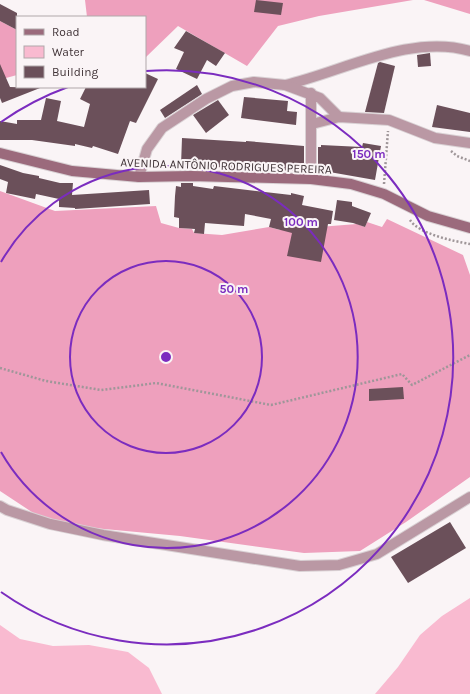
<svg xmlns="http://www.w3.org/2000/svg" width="470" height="694" font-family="Karla,sans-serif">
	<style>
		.forest { fill: #eea0bd }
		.water { fill: #f9bad0 }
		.building { fill: #6b505a }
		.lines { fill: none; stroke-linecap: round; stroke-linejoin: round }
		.street-casing { stroke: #d9d1d4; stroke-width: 12 }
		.secondary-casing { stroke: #d9d1d4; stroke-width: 12 }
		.path { stroke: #9f9699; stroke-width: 2.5; stroke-dasharray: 2 2; stroke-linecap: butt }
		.street { stroke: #ba98a4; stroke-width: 10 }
		.secondary { stroke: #9b6a7c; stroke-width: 10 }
		.ring { fill: none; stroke: #7b2cbf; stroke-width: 2 }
		.labels { text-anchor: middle; stroke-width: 4; stroke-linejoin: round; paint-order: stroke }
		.street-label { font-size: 12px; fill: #413438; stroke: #faf4f6 }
		.centre { fill: #7b2cbf; stroke: #faf4f6; stroke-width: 2 }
		.ring-label { font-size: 12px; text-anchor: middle; font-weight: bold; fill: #7b2cbf; stroke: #faf4f6; stroke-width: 4; stroke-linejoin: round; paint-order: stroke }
	</style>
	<rect width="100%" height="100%" fill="#faf4f6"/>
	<g class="forest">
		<path d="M 85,0 L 413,0 L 319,16 L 278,26 L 247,66 L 178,26 L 145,58 L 145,17 L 87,17 Z"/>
		<path d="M 424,0 L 470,0 L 470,14 Z"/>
		<path d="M 0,21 L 17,30 L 17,75 L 6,78 L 0,76 Z"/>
		<path d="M 0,191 L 55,211 L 156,206 L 161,223 L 179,228 L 192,229 L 194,233 L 222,235 L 269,227 L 280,230 L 357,224 L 365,227 L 367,222 L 382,227 L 387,219 L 463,255 L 470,275 L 470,477 L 406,522 L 360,551 L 304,553 L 180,536 L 50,524 L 0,491 Z"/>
	</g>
	<g class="water">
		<path d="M 470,598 L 470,694 L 375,694 L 398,667 L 420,635 L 442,616 Z"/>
		<path d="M 0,625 L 20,639 L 53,646 L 89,645 L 128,652 L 149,668 L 162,694 L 0,694 Z"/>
	</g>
	<g class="building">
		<path d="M 256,0 L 283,3 L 281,15 L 254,12 Z"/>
		<path d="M 0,4 L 17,13 L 17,30 L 0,21 Z"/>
		<path d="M 186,31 L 225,53 L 216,66 L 207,60 L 197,79 L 176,69 L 184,52 L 174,48 Z"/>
		<path d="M 430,53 L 431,66 L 418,67 L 417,55 Z"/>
		<path d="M 380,62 L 395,66 L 384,113 L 365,112 L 378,63 Z"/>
		<path d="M 0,64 L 10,87 L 40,88 L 2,103 L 0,98 Z"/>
		<path d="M 145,73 L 158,79 L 136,123 L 130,121 L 118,154 L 93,146 L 92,148 L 75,144 L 75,146 L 32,140 L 0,140 L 0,121 L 17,124 L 17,120 L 41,120 L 46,98 L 61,101 L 57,121 L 84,127 L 90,104 L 80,99 L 86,87 L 145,87 Z"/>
		<path d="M 197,85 L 202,94 L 165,118 L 160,110 Z"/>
		<path d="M 244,97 L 288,101 L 287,111 L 297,112 L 296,125 L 241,118 Z"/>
		<path d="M 218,100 L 229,115 L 206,133 L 193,115 Z"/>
		<path d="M 437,105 L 470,113 L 470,132 L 432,127 Z"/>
		<path d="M 182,138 L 246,142 L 246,141 L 304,146 L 304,172 L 234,166 L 233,168 L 181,165 Z"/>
		<path d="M 363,143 L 381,146 L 375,180 L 318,170 L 318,147 L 321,147 L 321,145 L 362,147 Z"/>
		<path d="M 0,165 L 23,173 L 39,176 L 39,178 L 60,183 L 73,183 L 72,195 L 149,190 L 150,204 L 75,209 L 75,208 L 59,207 L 59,199 L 36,194 L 35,199 L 6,193 L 8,182 L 0,179 Z"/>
		<path d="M 181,183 L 193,183 L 193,186 L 213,189 L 214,186 L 291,195 L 291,193 L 304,196 L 302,205 L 333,211 L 331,224 L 328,224 L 321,262 L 287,256 L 292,233 L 269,227 L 271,219 L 245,214 L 244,226 L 205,223 L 204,234 L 194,233 L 195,229 L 179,228 L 179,218 L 174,217 L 175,196 L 176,186 L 181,187 Z"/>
		<path d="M 337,200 L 352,202 L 352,206 L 371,213 L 365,227 L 353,223 L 334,220 Z"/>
		<path d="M 403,387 L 404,399 L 369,401 L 369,389 Z"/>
		<path d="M 450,522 L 466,548 L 408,583 L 391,557 Z"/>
	</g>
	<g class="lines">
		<defs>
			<g id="street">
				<path d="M 285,85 C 342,72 411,33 470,51"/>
				<path d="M 311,93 L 311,179"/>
				<path d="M 312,124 L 339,117 L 389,120 L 435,138 L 470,143"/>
				<path d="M 139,177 L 147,149 L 162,128 L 206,99 L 232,86 L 254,82 L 285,85 L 320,98 L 339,117"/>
				<path d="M 0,506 L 7,510 L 50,524 L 103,535 L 300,566 L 339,565 L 377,554 L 470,497"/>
			</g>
			<path id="secondary" d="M 0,153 L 72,171 L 139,177 L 191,176 L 311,179 L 351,184 L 384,194 L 428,216 L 470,228"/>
		</defs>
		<use href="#street" class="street-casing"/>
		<use href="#secondary" class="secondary-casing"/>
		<g class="path">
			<path d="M 451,151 L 457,156 L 470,161"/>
			<path d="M 384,184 L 388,131"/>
			<path d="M 410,220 C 419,234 453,241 470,244"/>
			<path d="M 0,368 L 46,381 L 101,390 L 156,383 L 271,405 L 402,374 L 412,385 L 470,355"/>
		</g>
		<use href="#street" class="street"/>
		<use href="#secondary" class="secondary"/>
	</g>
	<g class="ring">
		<circle cx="166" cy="357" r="96"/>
		<path d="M1 262A191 191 0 1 1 1 452"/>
		<path d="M1 122A287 287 0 0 1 68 87M146 71A287 287 0 1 1 1 592"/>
	</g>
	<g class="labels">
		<g class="street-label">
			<text transform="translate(226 166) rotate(2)" y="4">AVENIDA ANTÔNIO RODRIGUES PEREIRA</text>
		</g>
	</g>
	<circle cx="166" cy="357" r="6" class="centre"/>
	<g class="ring-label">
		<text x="369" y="158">150 m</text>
		<text x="301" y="226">100 m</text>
		<text x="234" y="293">50 m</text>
	</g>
	<rect x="16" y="16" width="130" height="72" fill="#faf4f6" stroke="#b0a7aa"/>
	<rect x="24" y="29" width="20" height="6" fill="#9b6a7c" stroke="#b0a7aa"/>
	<text x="52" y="36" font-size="12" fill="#413438">Road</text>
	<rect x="24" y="46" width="20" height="12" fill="#f9bad0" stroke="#b0a7aa"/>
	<text x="52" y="56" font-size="12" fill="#413438">Water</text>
	<rect x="24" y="66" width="20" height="12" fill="#6b505a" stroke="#b0a7aa"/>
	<text x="52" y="76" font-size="12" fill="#413438">Building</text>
</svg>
